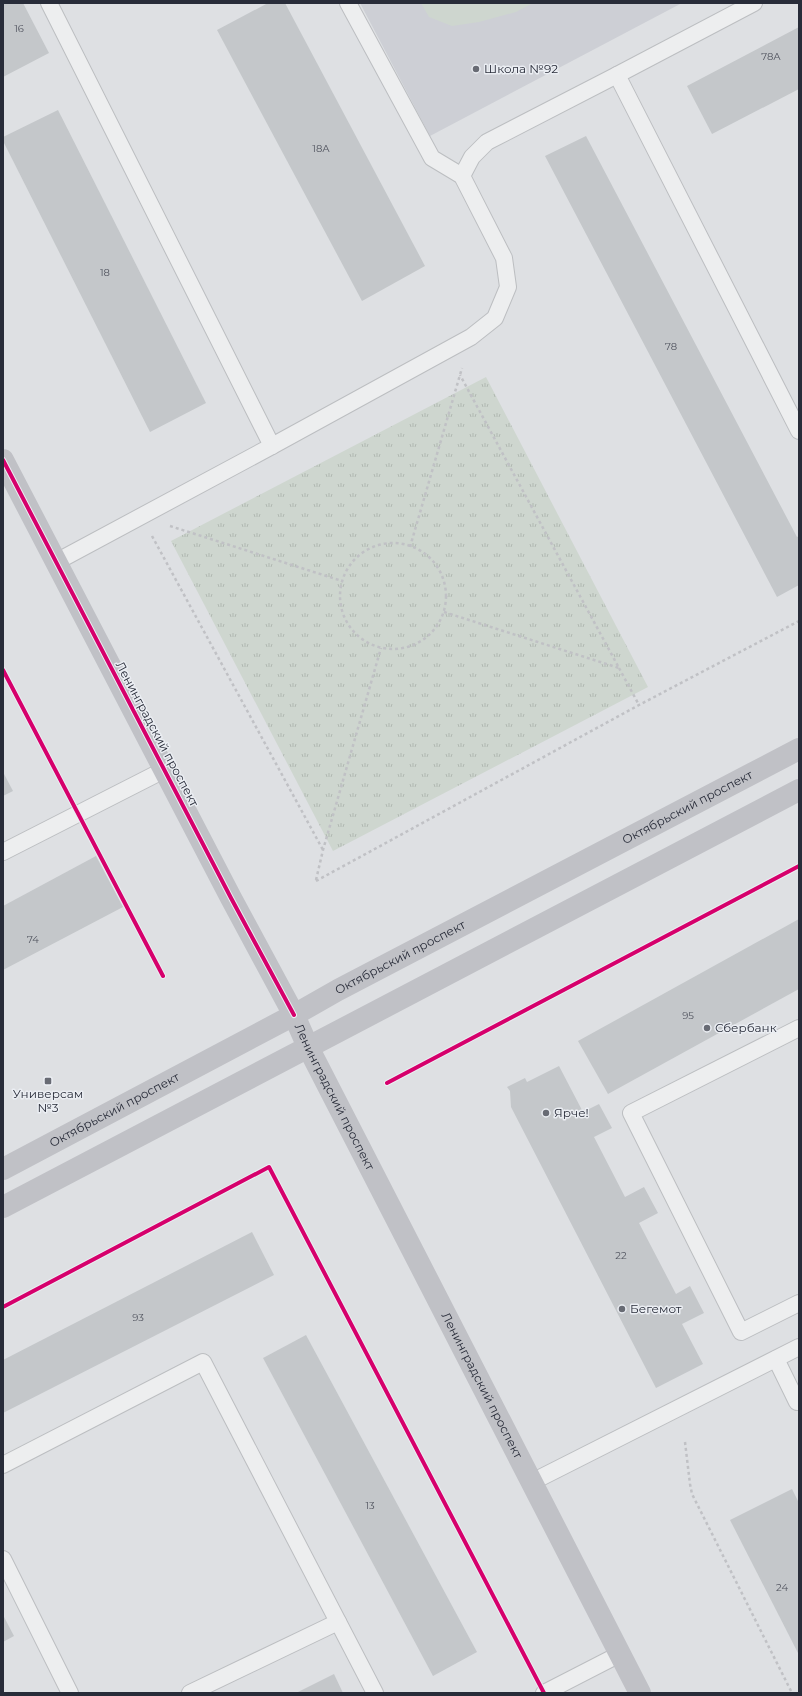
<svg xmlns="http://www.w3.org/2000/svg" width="802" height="1696" font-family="Montserrat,sans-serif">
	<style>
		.built { fill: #cdcfd5 }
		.green { fill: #ced6cf }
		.park { fill: url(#park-tufts) }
		.building { fill: #c4c7ca }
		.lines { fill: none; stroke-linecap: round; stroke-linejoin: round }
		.lane-casing { stroke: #bcbec1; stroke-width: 18 }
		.path { stroke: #c0c1c5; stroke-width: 2.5; stroke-dasharray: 3 3; stroke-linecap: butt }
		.lane { stroke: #edeeef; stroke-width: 16 }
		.secondary { stroke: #c0c1c6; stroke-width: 22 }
		.cycleway-casing { stroke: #ebeef3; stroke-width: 6 }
		.cycleway { stroke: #d6006c; stroke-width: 4 }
		.poi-dot { fill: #686b74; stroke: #ebeef3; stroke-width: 1.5 }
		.labels { text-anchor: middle; stroke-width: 3; stroke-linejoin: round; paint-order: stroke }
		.number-label { font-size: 10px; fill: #51545f }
		.poi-label { font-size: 12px; fill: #282c39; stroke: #ebeef3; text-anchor: start }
		.street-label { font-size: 12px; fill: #282c39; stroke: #ebeef3 }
	</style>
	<defs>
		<pattern id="park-tufts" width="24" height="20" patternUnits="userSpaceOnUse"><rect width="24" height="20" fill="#ced6cf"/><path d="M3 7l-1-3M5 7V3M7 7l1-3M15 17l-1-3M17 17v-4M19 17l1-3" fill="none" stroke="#b1b8b2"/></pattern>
	</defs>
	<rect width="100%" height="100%" fill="#dee0e3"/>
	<path class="built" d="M 360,3 L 682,3 L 430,136 Z"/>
	<path class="green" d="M 421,3 L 533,3 L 516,12 L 479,22 L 452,26 L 429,17 Z"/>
	<path class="park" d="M 486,377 L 648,687 L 333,851 L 171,541 Z"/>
	<g class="building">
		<path d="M 3,3 L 23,3 L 49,53 L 3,77 Z"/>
		<path d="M 268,3 L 285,3 L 425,266 L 362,301 L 217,30 Z"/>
		<path d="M 799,27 L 799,89 L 712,134 L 687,86 Z"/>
		<path d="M 58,110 L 206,403 L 150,432 L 3,141 L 3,137 Z"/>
		<path d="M 586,136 L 797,537 L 799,536 L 799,585 L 777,597 L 545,156 Z"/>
		<path d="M 3,772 L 13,791 L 3,796 Z"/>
		<path d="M 96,856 L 123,907 L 3,970 L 3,906 Z"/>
		<path d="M 799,919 L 799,989 L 608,1094 L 578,1041 Z"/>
		<path d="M 559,1066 L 583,1112 L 599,1104 L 612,1128 L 594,1137 L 625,1197 L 644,1187 L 658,1213 L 639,1223 L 676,1294 L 690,1286 L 704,1313 L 682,1324 L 703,1364 L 656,1388 L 511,1107 L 510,1091 L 507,1087 L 525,1078 L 527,1082 Z"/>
		<path d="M 252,1232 L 274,1275 L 3,1413 L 3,1360 Z"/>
		<path d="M 306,1335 L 477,1652 L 433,1676 L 263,1358 Z"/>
		<path d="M 792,1489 L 799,1503 L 799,1655 L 730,1520 Z"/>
		<path d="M 3,1615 L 14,1636 L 3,1642 Z"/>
		<path d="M 334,1674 L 343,1693 L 296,1693 Z"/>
	</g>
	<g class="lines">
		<defs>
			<g id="lane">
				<path d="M 49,3 L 272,446"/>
				<path d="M 617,75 L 754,3"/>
				<path d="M 462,176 L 472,157 L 487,142 L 617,75 L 799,431"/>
				<path d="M 56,562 L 272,446 L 471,337 L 495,318 L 508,287 L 504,258 L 462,176 L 432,158 L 348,3"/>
				<path d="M 3,852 L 164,770"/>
				<path d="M 799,1028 L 631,1113 L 741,1332 L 799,1303"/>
				<path d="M 776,1359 L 797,1402 L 799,1401"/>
				<path d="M 3,1465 L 203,1362 L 375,1693"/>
				<path d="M 532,1482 L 799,1347"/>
				<path d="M 3,1559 L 70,1693"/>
				<path d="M 190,1693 L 338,1622"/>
				<path d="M 544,1693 L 620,1654"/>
			</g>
		</defs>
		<use href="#lane" class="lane-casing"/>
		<g class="path">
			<path d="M 170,526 L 342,581"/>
			<path d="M 152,536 L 323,850"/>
			<circle cx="393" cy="596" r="53"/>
			<path d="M 410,547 L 462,368"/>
			<path d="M 444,612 L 619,668 L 460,375"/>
			<path d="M 619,668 L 639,705"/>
			<path d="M 316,880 L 323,850 L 381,648"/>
			<path d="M 316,881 L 639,705 L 799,621"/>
			<path d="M 387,1083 L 799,866"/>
			<path d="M 685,1442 L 690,1484 L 692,1494 L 792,1693"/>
		</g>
		<use href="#lane" class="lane"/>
		<g class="secondary">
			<path id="s1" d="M 3,460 L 231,898 L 294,1015 L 308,1047 L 640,1693"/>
			<path id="s2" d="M 3,1169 L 294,1015 L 338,990 L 799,749"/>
			<path d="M 3,1207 L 799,790"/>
		</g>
		<defs>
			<g id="cycleway">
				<path d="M 3,460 L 231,898 L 294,1015"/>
				<path d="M 3,670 L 163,976"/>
				<path d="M 387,1083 L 799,866"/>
				<path d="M 3,1307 L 269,1167 L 544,1693"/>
			</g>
		</defs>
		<use href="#cycleway" class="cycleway-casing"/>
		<use href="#cycleway" class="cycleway"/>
	</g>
	<g class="poi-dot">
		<circle cx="476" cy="69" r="4"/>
		<circle cx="707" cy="1028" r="4"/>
		<rect x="44" y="1077" width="8" height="8" rx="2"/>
		<circle cx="546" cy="1113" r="4"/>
		<circle cx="622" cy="1309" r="4"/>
	</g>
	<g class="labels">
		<g class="number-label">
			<text x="19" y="32">16</text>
			<text x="771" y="60">78А</text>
			<text x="321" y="152">18А</text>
			<text x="105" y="276">18</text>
			<text x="671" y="350">78</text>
			<text x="33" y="943">74</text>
			<text x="688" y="1019">95</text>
			<text x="621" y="1259">22</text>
			<text x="138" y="1321">93</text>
			<text x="370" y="1509">13</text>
			<text x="782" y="1591">24</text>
		</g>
		<g class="poi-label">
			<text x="484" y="73">Школа №92</text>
			<text x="715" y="1032">Сбербанк</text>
			<text x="48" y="1098" text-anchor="middle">Универсам<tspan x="48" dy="14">№3</tspan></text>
			<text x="554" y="1117">Ярче!</text>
			<text x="630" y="1313">Бегемот</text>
		</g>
		<g class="street-label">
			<text transform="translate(157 734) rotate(62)" y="4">Ленинградский проспект</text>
			<text dy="4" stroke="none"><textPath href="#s2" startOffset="774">Октябрьский проспект</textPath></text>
			<text dy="4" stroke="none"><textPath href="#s2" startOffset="450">Октябрьский проспект</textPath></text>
			<text dy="4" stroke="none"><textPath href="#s1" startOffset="718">Ленинградский проспект</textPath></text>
			<text dy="4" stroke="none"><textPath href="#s2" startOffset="126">Октябрьский проспект</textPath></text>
			<text dy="4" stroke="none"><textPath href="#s1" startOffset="1042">Ленинградский проспект</textPath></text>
		</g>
	</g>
	<rect width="802" height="1696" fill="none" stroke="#282c39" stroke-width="8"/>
</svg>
